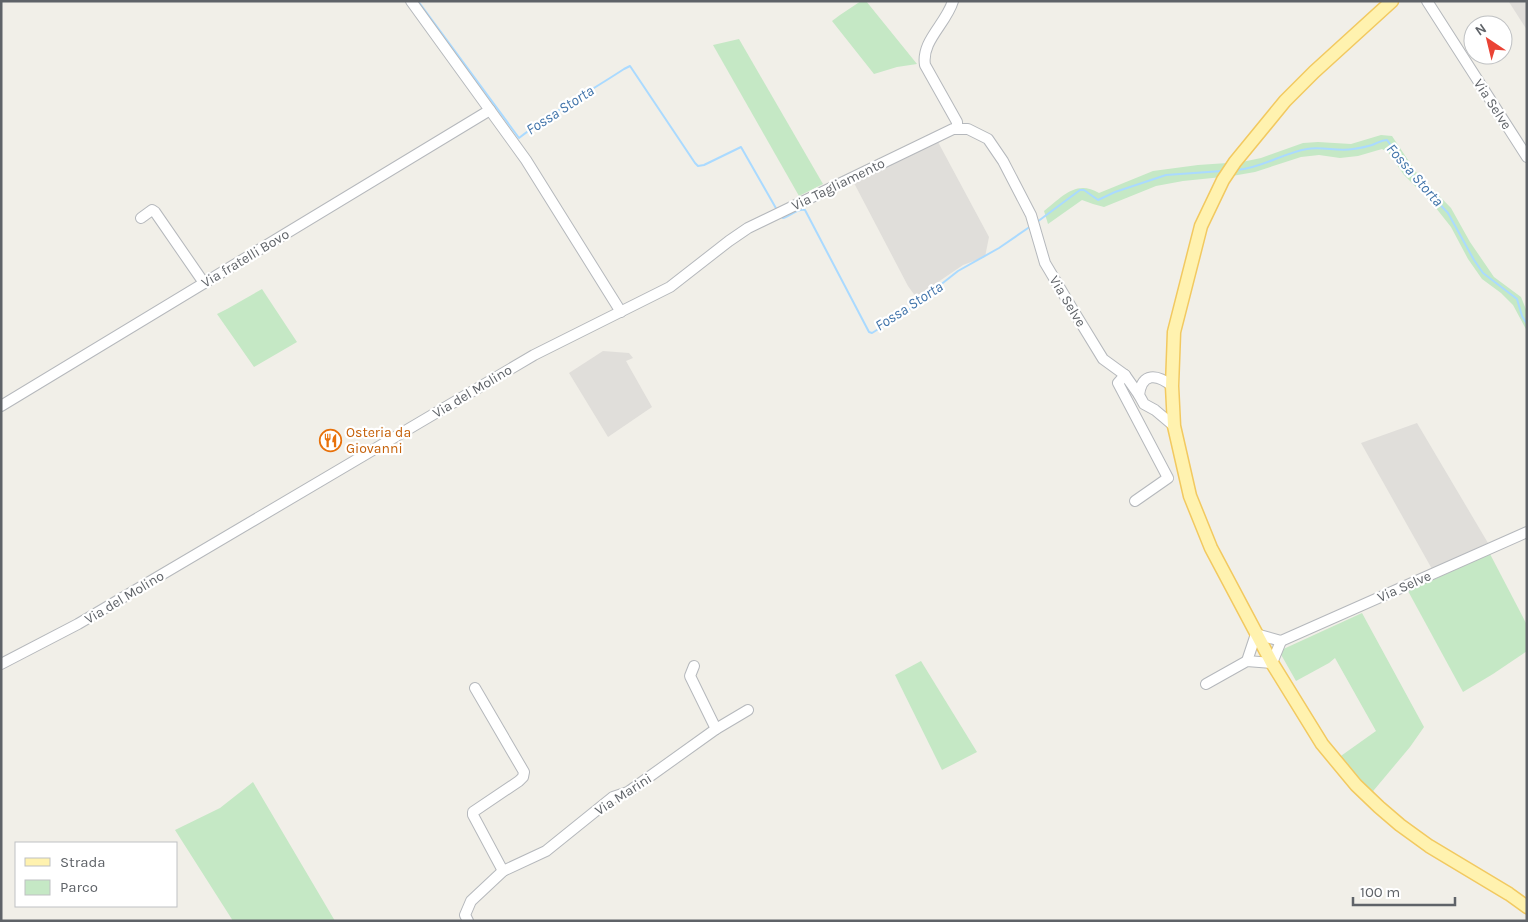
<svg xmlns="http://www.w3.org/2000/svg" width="1528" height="922" font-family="Karla,sans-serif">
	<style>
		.industrial { fill: #e0deda }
		.green { fill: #c5e8c5 }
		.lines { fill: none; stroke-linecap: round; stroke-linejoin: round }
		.stream { stroke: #aadaff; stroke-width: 2 }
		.minor-casing { stroke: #b5b8bc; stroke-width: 12 }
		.major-casing { stroke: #f2c960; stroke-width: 15 }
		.minor { stroke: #fff; stroke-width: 10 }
		.major { stroke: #fff2af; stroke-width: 12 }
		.labels { text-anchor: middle; stroke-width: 4.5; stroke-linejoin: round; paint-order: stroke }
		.street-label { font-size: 14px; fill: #5f6368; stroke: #fff }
		.food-label { font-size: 14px; fill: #c56008; stroke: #fff; text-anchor: start }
		.water-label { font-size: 15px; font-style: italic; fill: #4174aa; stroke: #fff }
	</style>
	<rect width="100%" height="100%" fill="#f1efe8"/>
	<g class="industrial">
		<path d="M 1527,1 L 1527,30 L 1509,2 Z"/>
		<path d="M 938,142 L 989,237 L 985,257 L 963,265 L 916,297 L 908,286 L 854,183 Z"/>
		<path d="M 603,351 L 629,353 L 633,358 L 626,361 L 652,407 L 608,437 L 569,373 Z"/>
		<path d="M 1417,423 L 1488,543 L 1432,569 L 1361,443 Z"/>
	</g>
	<g class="green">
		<path d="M 861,1 L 866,1 L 917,64 L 897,67 L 874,74 L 832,21 L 840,15 Z"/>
		<path d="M 739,39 L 823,184 L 799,196 L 713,45 Z"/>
		<path d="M 1381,135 L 1392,136 L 1416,172 L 1451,208 L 1470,242 L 1494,277 L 1521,297 L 1527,312 L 1527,331 L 1513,305 L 1501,293 L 1482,279 L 1468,259 L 1451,227 L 1432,203 L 1404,175 L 1388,152 L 1382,149 L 1358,156 L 1340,158 L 1319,155 L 1301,157 L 1255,172 L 1232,176 L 1183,181 L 1156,186 L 1104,207 L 1093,204 L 1082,200 L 1048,224 L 1044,211 C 1062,197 1076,179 1099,193 L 1153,171 L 1198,165 L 1242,162 L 1261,158 L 1303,143 L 1318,142 L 1351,144 Z"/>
		<path d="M 262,289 L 297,342 L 254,367 L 217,314 L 227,309 Z"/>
		<path d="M 1490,554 L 1527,625 L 1527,651 L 1493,674 L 1463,692 L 1408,591 Z"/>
		<path d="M 1362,613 L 1424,727 L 1410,747 L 1369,796 L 1338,758 L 1376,731 L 1335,658 L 1329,663 L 1296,681 L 1279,651 Z"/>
		<path d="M 921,661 L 977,752 L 942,770 L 895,675 Z"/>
		<path d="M 253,782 L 335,921 L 233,921 L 175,830 L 220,808 Z"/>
	</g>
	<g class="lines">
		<g class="stream">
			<path d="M 418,1 L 519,138 C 552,112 589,92 624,69 L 630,66 L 695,163 L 698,166 L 704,165 L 741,147 L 777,210"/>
			<path d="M 1237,170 C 1262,168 1283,153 1307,149 C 1322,146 1338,152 1353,149 C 1360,148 1366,147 1372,145 C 1378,143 1381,140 1387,140 L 1413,176 L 1448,213 L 1474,260 L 1483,273 L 1517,299 L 1522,316 L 1527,324"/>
			<path d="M 781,216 L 783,218 C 791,216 797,208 805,210 L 869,332 L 872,333 L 906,312 L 958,271 L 999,248 L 1031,226"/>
			<path d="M 1037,222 L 1080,190 L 1084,190 L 1098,200 L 1115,192 L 1166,175 L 1222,171"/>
		</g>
		<defs>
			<g id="minor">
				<path d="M 411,1 L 526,160 L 621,312"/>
				<path d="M 953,1 C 946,24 921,41 925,65 L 957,122 L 957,128"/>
				<path d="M 1427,1 L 1527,157"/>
				<path d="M 141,218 L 152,210 L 155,212 L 204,283"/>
				<path d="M 1125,375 L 1118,383 L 1168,478 L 1135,501"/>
				<path d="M 1172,386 C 1157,374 1142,372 1139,395 L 1144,404 L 1155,410 L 1174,426"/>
				<path d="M 1,406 L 490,110"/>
				<path d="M 1247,661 L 1256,634 L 1281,641 L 1527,532"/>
				<path d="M 1,664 L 78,624 L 534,355 L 670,287 L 729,241 L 748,228 L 953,129 L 968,129 L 988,139 L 1003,161 L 1031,215 L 1045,263 L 1073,310 L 1103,359 L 1125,375 L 1139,395"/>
				<path d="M 694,666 L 690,676 L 716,729"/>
				<path d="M 1206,684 L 1247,661 L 1272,663 L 1281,641"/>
				<path d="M 475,688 L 524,772 L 523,777 L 519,781 L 473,812 L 473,815 L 503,871"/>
				<path d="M 468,921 L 465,915 L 471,901 L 503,871 L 546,851 L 613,797 L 628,792 L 716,729 L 748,710"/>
			</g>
			<path id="major" d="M 1392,1 L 1314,72 L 1285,101 L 1235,162 L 1223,180 L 1201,226 L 1174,332 L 1172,386 L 1174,426 L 1190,496 L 1211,548 L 1272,663 L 1322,744 L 1356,785 L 1379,807 L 1400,825 L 1429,846 L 1509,894 L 1527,907"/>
		</defs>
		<use href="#minor" class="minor-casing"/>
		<use href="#major" class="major-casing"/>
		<use href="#minor" class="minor"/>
		<use href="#major" class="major"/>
	</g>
	<defs>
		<symbol id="restaurant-ring" viewBox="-11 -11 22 22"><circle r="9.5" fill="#fff" stroke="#e8710a" stroke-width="1.5"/><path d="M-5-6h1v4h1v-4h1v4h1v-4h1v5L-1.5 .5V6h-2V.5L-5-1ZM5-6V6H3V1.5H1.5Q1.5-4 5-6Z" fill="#e8710a"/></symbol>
	</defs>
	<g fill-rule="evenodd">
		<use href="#restaurant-ring" x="318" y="428" width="25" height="25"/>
	</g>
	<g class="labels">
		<g class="street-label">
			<text transform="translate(1493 104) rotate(57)" y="5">Via Selve</text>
			<text transform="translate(838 184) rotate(-26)" y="5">Via Tagliamento</text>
			<text transform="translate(245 258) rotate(-31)" y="5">Via fratelli Bovo</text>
			<text transform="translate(1068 301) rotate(59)" y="5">Via Selve</text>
			<text transform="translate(472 391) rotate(-31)" y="5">Via del Molino</text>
			<text transform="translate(1404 586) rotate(-24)" y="5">Via Selve</text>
			<text transform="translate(124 597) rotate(-31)" y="5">Via del Molino</text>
			<text transform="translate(623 794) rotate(-33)" y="5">Via Marini</text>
		</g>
		<g class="food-label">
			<text x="346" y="437">Osteria da<tspan x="346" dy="16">Giovanni</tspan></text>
		</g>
		<g class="water-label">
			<text transform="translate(560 110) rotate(-33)" y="5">Fossa Storta</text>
			<text transform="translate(1415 175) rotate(49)" y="5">Fossa Storta</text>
			<text transform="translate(909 306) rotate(-33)" y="5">Fossa Storta</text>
		</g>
	</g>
	<rect width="1528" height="922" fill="none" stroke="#5f6368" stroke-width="5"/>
	<rect x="15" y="842" width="162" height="65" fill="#ffffff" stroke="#bfc1c3"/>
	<rect x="25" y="858" width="25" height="8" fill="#fff2af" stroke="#bfc1c3"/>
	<text x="60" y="867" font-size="15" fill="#5f6368">Strada</text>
	<rect x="25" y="880" width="25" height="15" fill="#c5e8c5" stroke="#bfc1c3"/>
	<text x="60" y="892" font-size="15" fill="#5f6368">Parco</text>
	<g transform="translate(1488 40) rotate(325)"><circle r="24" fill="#ffffff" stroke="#bfc1c3"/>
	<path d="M0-4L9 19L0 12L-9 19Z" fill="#ea4335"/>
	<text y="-8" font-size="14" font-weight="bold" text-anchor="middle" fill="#5f6368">N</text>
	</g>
	<path d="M1353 897v8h102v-8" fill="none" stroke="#5f6368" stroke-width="2.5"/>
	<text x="1360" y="897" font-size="15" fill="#5f6368" stroke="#ffffff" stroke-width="4" paint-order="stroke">100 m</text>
</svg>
